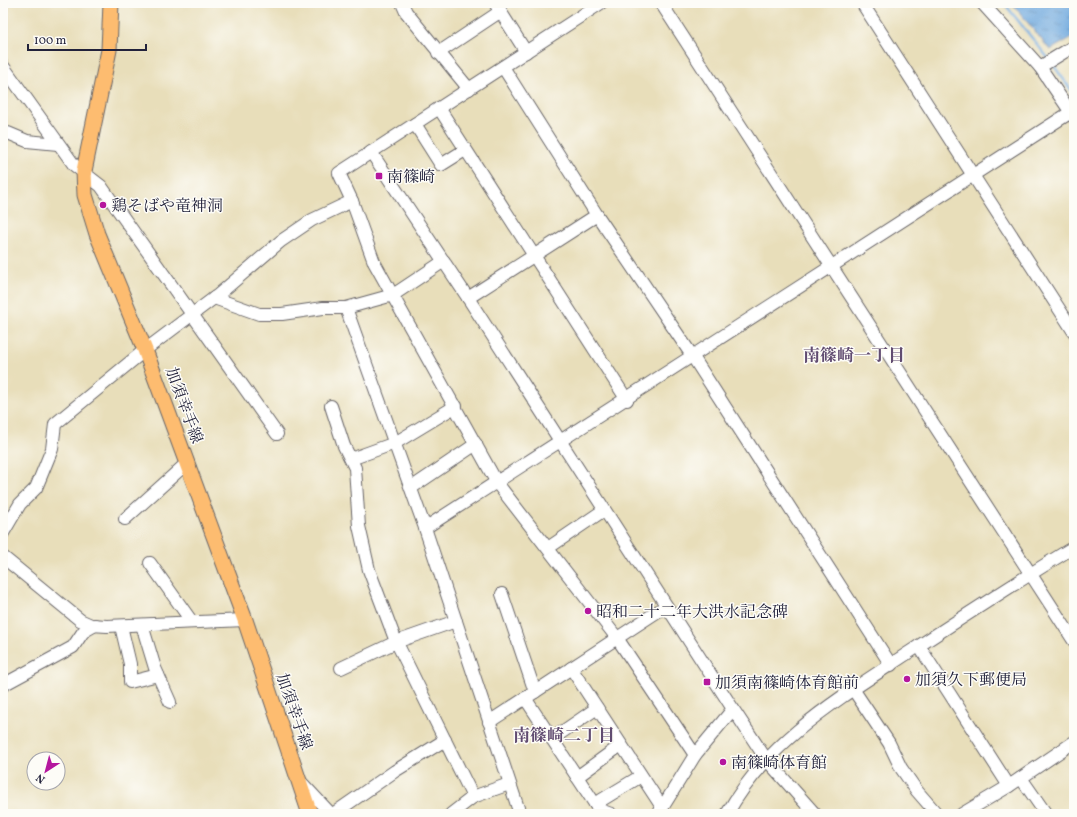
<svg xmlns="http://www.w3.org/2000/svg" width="1077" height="817" font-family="Vollkorn,'Noto Serif JP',serif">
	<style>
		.water { fill: url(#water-ripples); stroke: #48658c }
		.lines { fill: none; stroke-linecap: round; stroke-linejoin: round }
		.stream { stroke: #6ea8de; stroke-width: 2.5 }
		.minor-casing { stroke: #676467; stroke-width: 14 }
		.major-casing { stroke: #676467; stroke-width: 17 }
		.minor { stroke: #fff; stroke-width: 12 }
		.major { stroke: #fdbc6f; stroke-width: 15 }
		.poi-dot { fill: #b5179e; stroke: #fdfcf7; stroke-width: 1.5 }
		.labels { text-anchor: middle; stroke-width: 3; stroke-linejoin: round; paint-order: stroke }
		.poi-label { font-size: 16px; fill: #22223b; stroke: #fdfcf7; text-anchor: start }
		.street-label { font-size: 16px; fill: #22223b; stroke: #fdfcf7 }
		.neighbourhood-label { font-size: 17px; font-weight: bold; fill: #614c71; stroke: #fdfcf7 }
	</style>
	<defs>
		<pattern id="water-ripples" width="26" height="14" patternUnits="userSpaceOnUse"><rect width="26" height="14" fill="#6ea8de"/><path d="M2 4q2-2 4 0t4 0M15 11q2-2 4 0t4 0" fill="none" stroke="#5a88b5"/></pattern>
	</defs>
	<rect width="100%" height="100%" fill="#fdfcf7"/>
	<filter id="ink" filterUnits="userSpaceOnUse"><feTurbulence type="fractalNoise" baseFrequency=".025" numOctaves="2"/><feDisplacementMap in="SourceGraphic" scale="8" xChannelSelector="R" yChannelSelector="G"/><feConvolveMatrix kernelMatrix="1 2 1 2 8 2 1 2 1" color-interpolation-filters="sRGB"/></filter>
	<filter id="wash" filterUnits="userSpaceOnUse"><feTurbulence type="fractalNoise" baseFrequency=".012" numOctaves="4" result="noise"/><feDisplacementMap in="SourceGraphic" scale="16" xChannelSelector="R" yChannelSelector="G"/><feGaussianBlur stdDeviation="0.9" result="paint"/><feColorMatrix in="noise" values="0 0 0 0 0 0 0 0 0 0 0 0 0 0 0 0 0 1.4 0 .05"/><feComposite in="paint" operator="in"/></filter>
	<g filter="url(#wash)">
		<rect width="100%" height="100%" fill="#e8deba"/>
		<path class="water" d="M 1012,3 L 1074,3 L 1074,36 L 1050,50 Z"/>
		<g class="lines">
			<g class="stream">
				<path d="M 1004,3 L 1048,58"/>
				<path d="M 1052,63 L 1074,94"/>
			</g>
		</g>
	</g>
	<g filter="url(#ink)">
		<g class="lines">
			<defs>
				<g id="minor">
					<path d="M 402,3 L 406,12 L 469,89"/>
					<path d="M 495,3 L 526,52"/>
					<path d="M 601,3 L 339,173 L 352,201 L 374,262 L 497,483 L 617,638 L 695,755"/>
					<path d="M 661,3 L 1074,641"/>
					<path d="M 862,3 L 1074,332"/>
					<path d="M 982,3 L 1040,67 L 1074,117"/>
					<path d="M 438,53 L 501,11"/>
					<path d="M 3,66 L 74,165 L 101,186 L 277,434"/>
					<path d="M 503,67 L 597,215 L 693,357 L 891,665"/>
					<path d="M 1040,67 L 1074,46"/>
					<path d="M 439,108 L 627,400"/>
					<path d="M 415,124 L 441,165 L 465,150"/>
					<path d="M 3,134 L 8,133 L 27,141 L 58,144"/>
					<path d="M 371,152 L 468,298 L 733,709 L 766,759 L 815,814"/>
					<path d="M 214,298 L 259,314 L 282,314 L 323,308 L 346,308 L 393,295 L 444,261"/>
					<path d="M 468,298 L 597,215"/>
					<path d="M 346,308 L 425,528 L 520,814"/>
					<path d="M 331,406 L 344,446 L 355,468 L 359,526 L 369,570 L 395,639 L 473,797"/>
					<path d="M 351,459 L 395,443 L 456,406"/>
					<path d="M 411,488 L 476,444"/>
					<path d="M 125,519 L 187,463"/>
					<path d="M 425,528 L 1071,112"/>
					<path d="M 3,533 L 20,504 L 36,488 L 41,476 L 52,449 L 55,424 L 145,350 L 218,295 L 281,241 L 312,220 L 352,201"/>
					<path d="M 548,548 L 604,510"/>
					<path d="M 3,557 L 80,620 L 91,625 L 107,626 L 245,620"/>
					<path d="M 150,563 L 192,622"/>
					<path d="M 502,594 L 535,692"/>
					<path d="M 142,625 L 155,668 L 170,702"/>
					<path d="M 121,626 L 130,664 L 130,682 L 158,675"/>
					<path d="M 919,646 L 1009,786"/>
					<path d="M 341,668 L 396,642 L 456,621"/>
					<path d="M 571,668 L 662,807"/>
					<path d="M 3,685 L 73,647 L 83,632 L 95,625"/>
					<path d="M 853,689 L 889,743 L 901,768 L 917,791 L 937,814"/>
					<path d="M 525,698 L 595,804 L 600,810 L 611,814"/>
					<path d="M 489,722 L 666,606"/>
					<path d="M 552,739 L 597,708"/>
					<path d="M 577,777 L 621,745"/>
					<path d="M 1021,778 L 1046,814"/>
					<path d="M 301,782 L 331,814"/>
					<path d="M 595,804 L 641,776"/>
					<path d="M 659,813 L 695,755 L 733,709"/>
					<path d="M 333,814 L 395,771 L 445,740"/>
					<path d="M 451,814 L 473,797 L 509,784"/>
					<path d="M 727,814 C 768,740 840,698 908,653 C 963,617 1018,581 1074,547"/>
					<path d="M 962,814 L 1009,786 L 1074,742"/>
				</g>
				<path id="major" d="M 111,3 L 109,50 L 84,171 L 85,195 L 97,234 L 145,350 L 245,620 L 310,814"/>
			</defs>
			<use href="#minor" class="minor-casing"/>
			<use href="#major" class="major-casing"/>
			<use href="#minor" class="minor"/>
			<use href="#major" class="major"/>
		</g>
	</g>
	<g class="poi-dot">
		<rect x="375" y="172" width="8" height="8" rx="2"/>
		<circle cx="103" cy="205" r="4"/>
		<circle cx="588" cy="611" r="4"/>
		<circle cx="907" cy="679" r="4"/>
		<rect x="703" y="678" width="8" height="8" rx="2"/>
		<circle cx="723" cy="762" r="4"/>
	</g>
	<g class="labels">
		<g class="poi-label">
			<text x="387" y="182">南篠崎</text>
			<text x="111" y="211">鶏そばや竜神洞</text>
			<text x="596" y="617">昭和二十二年大洪水記念碑</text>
			<text x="915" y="685">加須久下郵便局</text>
			<text x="715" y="688">加須南篠崎体育館前</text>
			<text x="731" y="768">南篠崎体育館</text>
		</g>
		<g class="street-label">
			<text transform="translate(185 405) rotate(70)" y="6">加須幸手線</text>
			<text transform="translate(295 711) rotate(71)" y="6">加須幸手線</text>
		</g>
		<g class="neighbourhood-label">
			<text x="854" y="361">南篠崎一丁目</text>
			<text x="564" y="741">南篠崎二丁目</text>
		</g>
	</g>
	<rect width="1077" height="817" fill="none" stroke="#fdfcf7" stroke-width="16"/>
	<g transform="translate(46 771) rotate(216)"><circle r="19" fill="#fdfcf7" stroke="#a5a5ac"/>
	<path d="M0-3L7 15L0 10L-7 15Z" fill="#b5179e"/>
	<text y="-6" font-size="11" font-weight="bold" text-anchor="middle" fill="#22223b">N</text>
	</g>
	<path d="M28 44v6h118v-6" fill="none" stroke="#22223b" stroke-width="2"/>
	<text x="34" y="44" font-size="12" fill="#22223b" stroke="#fdfcf7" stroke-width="3" paint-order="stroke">100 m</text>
</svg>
